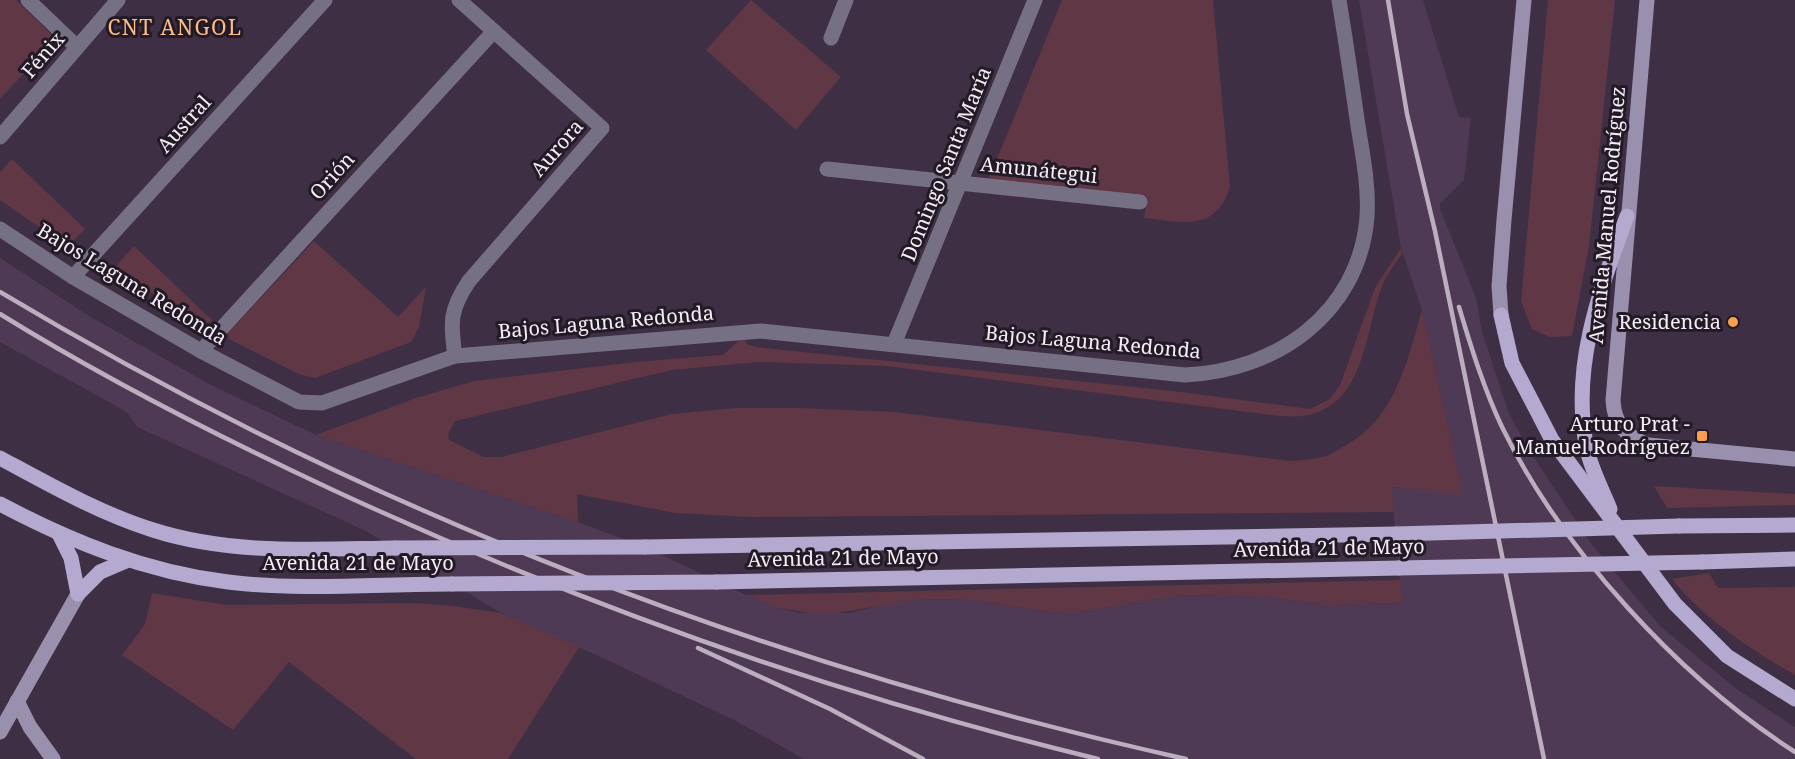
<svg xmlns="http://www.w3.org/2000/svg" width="1795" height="759" font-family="'Noto Serif',serif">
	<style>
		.built { fill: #4e3a54 }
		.green { fill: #603745 }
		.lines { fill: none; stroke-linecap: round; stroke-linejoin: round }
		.street { stroke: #757083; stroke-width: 15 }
		.secondary { stroke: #9990ae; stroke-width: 15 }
		.primary { stroke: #b4a9cf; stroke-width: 15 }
		.rail { stroke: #bbafbf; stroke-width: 4.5 }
		.primary-bridge { stroke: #b4a9cf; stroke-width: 15 }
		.poi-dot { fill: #fa9f4f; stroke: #221a24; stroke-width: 2 }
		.labels { text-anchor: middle; stroke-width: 6; stroke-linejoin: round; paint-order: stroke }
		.street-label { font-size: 20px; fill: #f7edfa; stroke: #221a24 }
		.poi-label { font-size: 20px; fill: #f7edfa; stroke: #221a24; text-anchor: end }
		.neighbourhood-label { font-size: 21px; letter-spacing: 1.5px; fill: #fdbc89; stroke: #221a24 }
	</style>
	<rect width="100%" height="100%" fill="#3f2f44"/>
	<path class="built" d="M 1359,0 L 1423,0 L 1459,117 L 1471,118 L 1464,180 L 1440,204 L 1440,209 L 1476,298 L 1482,332 L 1509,414 L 1533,456 L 1590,542 L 1660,626 L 1735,688 L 1795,727 L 1795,759 L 804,759 L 734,720 L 605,659 L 501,613 L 366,531 L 137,427 L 127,412 L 0,342 L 0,258 L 89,316 L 209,384 L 316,435 L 578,522 L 645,547 L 746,595 L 777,608 L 801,613 L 849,613 L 898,601 L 921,599 L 970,600 L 1048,612 L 1074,613 L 1180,595 L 1266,597 L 1326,605 L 1402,603 L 1391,487 L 1462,494 L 1422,310 L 1401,248 Z"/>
	<g class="green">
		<path d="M 0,0 L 16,0 L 51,34 L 53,42 L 0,99 Z"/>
		<path d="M 751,0 L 841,77 L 796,130 L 706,50 Z"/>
		<path d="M 1062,0 L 1213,0 L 1230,187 C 1215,233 1183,222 1144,218 L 1146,203 L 986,186 Z"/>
		<path d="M 1548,0 L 1615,0 L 1589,246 L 1572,336 L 1549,337 L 1532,329 L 1521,301 Z"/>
		<path d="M 12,159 L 85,229 L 71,243 L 62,243 L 0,200 L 0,172 Z"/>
		<path d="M 314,241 L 398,317 L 426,287 L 419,327 L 411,342 L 315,378 L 301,375 L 229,339 L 228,333 Z"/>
		<path d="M 134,246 L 213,321 L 205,324 L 199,322 L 119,273 L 117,265 Z"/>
		<path d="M 1401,248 L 1402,254 C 1395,264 1387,274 1382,286 C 1365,329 1366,403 1308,415 C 1289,419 1267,414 1248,412 L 887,366 L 758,362 L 672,370 L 455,421 L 448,434 L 449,440 L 484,457 L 501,457 L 672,414 L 736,408 L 798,408 L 894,412 L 1290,461 C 1300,460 1312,460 1322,457 C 1329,456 1337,450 1343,447 C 1395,420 1407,362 1422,310 L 1463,495 L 1392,487 L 1394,512 L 748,517 L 675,513 L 577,494 L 578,522 L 316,435 L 416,398 L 474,381 L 635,362 L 723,355 L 743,337 L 747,344 L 756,347 L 1181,392 L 1310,409 L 1330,399 L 1340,385 L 1375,288 Z"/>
		<path d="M 1654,486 L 1795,494 L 1795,505 L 1667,508 Z"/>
		<path d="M 1709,573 L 1718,588 L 1795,587 L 1795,675 C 1749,648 1706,621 1672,579 Z"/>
		<path d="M 1400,580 L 1403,603 L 1326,605 L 1266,597 L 1180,595 L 1074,613 L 1048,612 L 970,600 L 921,599 L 825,615 L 777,608 L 746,595 Z"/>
		<path d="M 152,593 L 227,605 L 413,603 L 453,606 L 501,613 L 579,647 L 508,759 L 416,759 L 289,662 L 233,730 L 122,655 L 145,624 Z"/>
	</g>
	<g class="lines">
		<g class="street">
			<path d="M 28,0 L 77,47"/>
			<path d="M 831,38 L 846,0"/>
			<path d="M 0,137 L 118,0"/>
			<path d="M 827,169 L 1140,202"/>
			<path d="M 0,229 L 73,277 L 201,351 L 299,402 L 322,403 L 455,356 L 761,331 L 1185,375 C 1276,371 1359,314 1367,217 C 1369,187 1363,156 1358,126 C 1352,84 1346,42 1339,0"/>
			<path d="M 73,277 L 325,0"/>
			<path d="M 894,344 L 1035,0"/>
			<path d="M 201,351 L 494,31"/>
			<path d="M 455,356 C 450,322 450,309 469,281 L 602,128 L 459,0"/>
		</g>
		<g class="secondary">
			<path d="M 1647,0 L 1613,400 C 1614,425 1626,436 1648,445 L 1795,459"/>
			<path d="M 1501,315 L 1499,286 L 1504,220 L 1524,0"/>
			<path d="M 17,701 L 30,727 L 53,759"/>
			<path d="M 0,732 L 78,594"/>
		</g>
		<g class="primary">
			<path d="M 1501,315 L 1512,363 L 1552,440 L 1675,604 L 1727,656 L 1795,699"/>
			<path d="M 0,458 C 50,485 99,513 153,530 C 231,555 314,549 395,548"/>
			<path d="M 0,504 C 72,542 146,572 228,582 C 300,591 379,584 452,584"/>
			<path d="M 1610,509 C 1602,489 1591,469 1587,449 C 1570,368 1600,290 1627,216"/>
			<path d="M 1679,526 L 1795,525"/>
			<path d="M 59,534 L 71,558 L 78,594"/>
			<path d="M 645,547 L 1396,534"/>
			<path d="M 1702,562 L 1795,559"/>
			<path d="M 717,582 L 1399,568"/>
			<path d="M 78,594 L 100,572 L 128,560"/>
		</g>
		<g class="rail">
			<path d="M 1388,0 L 1407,114 L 1435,231 L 1544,759"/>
			<path d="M 0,292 C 367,512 769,666 1186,759"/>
			<path d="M 1459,307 C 1471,347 1484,389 1502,427 C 1562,550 1680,678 1795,752"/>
			<path d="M 0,314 C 107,380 219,437 333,490 C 579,604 834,695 1098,759"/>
			<path d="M 698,648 L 830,709 L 923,759"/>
		</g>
		<g class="primary-bridge">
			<path d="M 1396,534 L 1679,526"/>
			<path d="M 395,548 L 645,547"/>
			<path d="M 1399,568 L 1702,562"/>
			<path d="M 452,584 L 717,582"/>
		</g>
	</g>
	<g class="poi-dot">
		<circle cx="1733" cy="322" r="6"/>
		<rect x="1696" y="430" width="12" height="12" rx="3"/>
	</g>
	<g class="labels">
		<g class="street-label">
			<text transform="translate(43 55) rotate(-49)" y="7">Fénix</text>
			<text transform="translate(184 124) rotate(-48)" y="7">Austral</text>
			<text transform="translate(557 148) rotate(-49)" y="7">Aurora</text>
			<text transform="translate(946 164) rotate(-68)" y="7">Domingo Santa María</text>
			<text transform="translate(1039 170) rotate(6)" y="7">Amunátegui</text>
			<text transform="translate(332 176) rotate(-48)" y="7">Orión</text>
			<text transform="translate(1607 215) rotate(-85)" y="7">Avenida Manuel Rodríguez</text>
			<text transform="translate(132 284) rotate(31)" y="7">Bajos Laguna Redonda</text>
			<text transform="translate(606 322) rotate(-5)" y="7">Bajos Laguna Redonda</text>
			<text transform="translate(1093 342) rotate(5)" y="7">Bajos Laguna Redonda</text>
			<text transform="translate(1329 548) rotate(-1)" y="7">Avenida 21 de Mayo</text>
			<text transform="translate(843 558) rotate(-1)" y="7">Avenida 21 de Mayo</text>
			<text x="358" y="570">Avenida 21 de Mayo</text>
		</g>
		<g class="poi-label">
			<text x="1721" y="329">Residencia</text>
			<text x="1690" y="431">Arturo Prat -<tspan x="1690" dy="23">Manuel Rodríguez</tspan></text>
		</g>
		<g class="neighbourhood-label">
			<text x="175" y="35">CNT ANGOL</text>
		</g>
	</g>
</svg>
